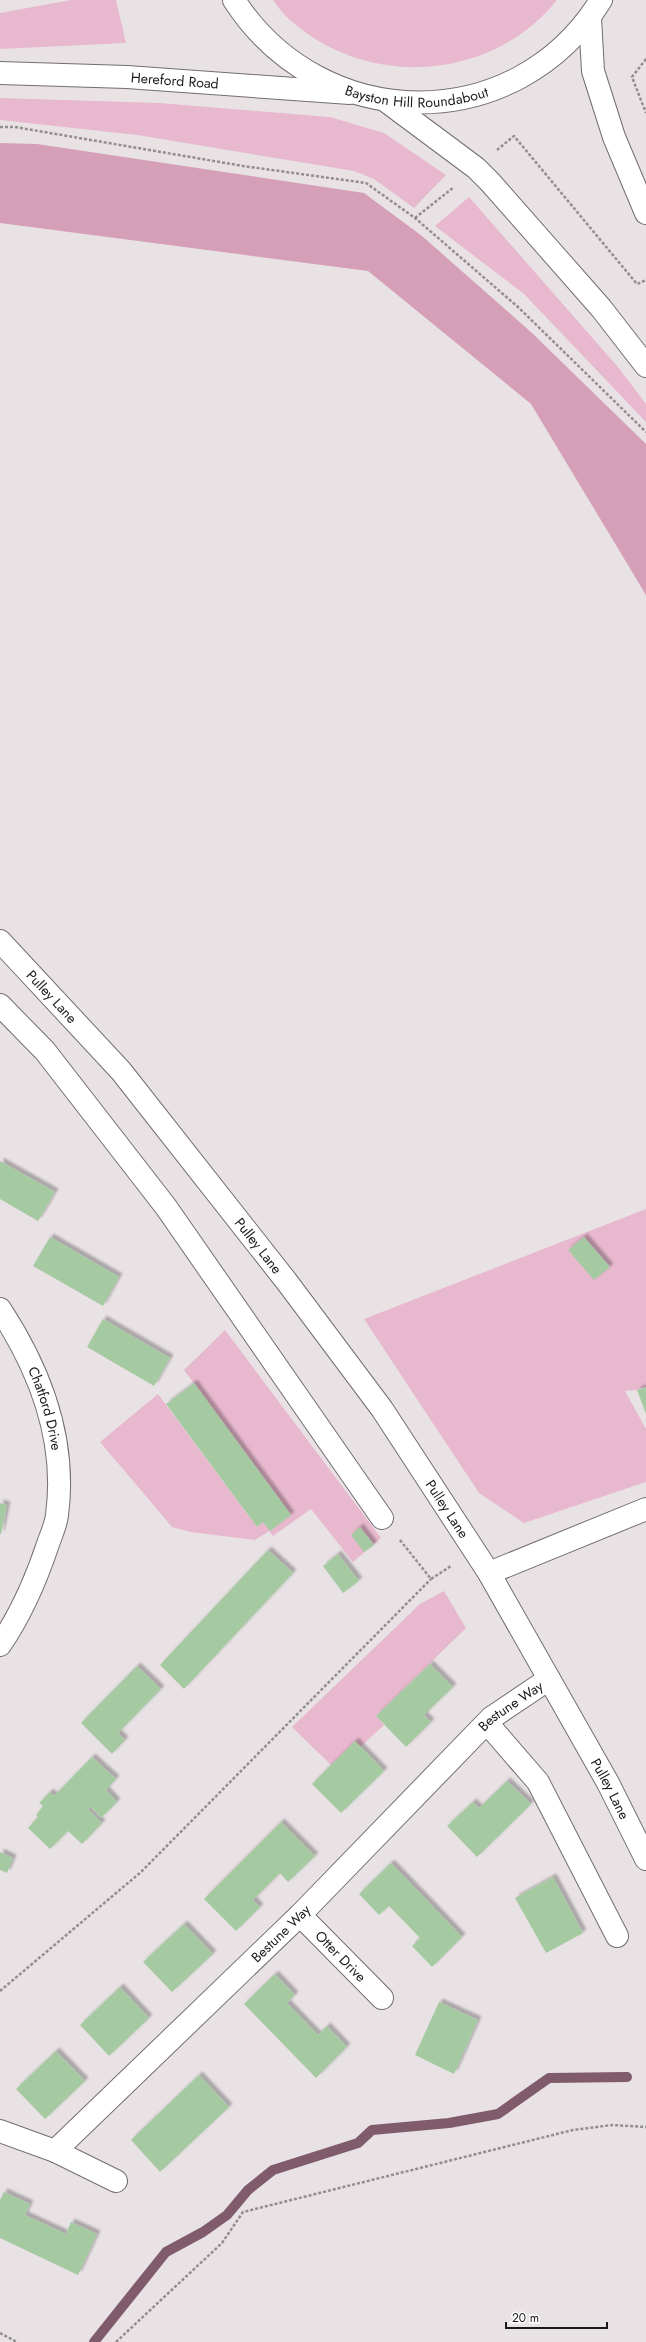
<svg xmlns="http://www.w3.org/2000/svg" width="646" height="2342" font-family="Jost,sans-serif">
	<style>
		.green { fill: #e8b8ce }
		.forest { fill: #d49fb7 }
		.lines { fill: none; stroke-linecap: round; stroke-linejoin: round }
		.stream { stroke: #7f5b6c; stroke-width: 10 }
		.building { fill: #a5caa1; filter: url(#shadow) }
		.minor-casing { stroke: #736d70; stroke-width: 24 }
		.major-casing { stroke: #736d70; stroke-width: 24 }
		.highway-casing { stroke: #736d70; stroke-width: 24 }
		.path { stroke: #928d8f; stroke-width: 2.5; stroke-dasharray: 3 2; stroke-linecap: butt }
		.minor { stroke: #fff; stroke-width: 22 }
		.major { stroke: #fff; stroke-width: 22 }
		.highway { stroke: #fff; stroke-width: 22 }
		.labels { text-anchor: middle; stroke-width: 3; stroke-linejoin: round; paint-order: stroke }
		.street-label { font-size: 14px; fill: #1b191a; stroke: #fff }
	</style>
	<defs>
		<filter id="shadow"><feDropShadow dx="3.5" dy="-3.5" stdDeviation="1" flood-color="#0004"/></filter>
	</defs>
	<rect width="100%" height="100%" fill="#e9e2e5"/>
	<g class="green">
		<path d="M 71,0 L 116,0 L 126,43 L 0,49 L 0,13 Z"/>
		<path d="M 273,0 L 557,0 C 491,82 369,89 291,21 C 284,15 278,7 273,0 Z"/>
		<path d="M 0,98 L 159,103 L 330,117 L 384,133 L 446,175 L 414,208 L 374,179 L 354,171 L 137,135 L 0,120 Z"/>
		<path d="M 469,197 L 618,367 L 646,404 L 646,422 L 524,294 L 435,226 Z"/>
		<path d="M 646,1209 L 646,1387 L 637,1390 L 625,1391 L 646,1429 L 646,1482 L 524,1523 L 479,1493 L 364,1319 Z"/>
		<path d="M 225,1330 L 381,1538 L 353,1562 L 311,1509 L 273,1536 L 269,1531 L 255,1540 L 190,1532 L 172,1527 L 100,1442 L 158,1394 L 257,1527 L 263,1522 L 270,1531 L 291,1515 L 184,1370 Z"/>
		<path d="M 444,1591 L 466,1628 L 376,1716 L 384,1725 L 360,1747 L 355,1742 L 331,1765 L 292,1727 L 420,1604 Z"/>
	</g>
	<path class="forest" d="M 0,143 L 37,144 L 364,193 L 422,236 L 532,333 L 646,444 L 646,595 L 531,404 L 368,271 L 0,223 Z"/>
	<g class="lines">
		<path class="stream" d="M 94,2342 L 166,2252 L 203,2232 L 227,2215 L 248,2190 L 273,2170 L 358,2143 L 372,2130 L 449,2123 L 498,2114 L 549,2078 L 627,2077"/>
	</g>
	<g class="building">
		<path d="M 0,1161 L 55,1192 L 38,1221 L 0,1199 Z"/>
		<path d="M 50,1237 L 119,1277 L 103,1306 L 33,1266 Z"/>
		<path d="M 584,1237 L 610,1267 L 594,1280 L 568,1250 Z"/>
		<path d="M 103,1319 L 170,1358 L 154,1386 L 87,1347 Z"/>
		<path d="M 194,1383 L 291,1515 L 270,1531 L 263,1522 L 257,1527 L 166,1404 Z"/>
		<path d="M 646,1387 L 646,1414 L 637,1390 Z"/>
		<path d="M 0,1503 L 7,1505 L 1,1534 L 0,1534 Z"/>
		<path d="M 360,1527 L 374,1545 L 364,1552 L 351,1535 Z"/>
		<path d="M 268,1550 L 293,1573 L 184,1689 L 160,1665 Z"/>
		<path d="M 338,1554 L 359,1581 L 343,1593 L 323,1566 Z"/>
		<path d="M 430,1664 L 453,1687 L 424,1715 L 431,1722 L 406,1747 L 376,1716 Z"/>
		<path d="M 137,1666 L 161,1689 L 118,1733 L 125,1740 L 112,1754 L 81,1723 Z"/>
		<path d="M 355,1741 L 384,1771 L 341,1813 L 312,1784 Z"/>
		<path d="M 92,1757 L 116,1779 L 106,1790 L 117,1802 L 101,1818 L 90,1807 L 88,1809 L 102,1823 L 82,1844 L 68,1831 L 50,1849 L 28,1828 L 38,1817 L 36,1815 L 43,1806 L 39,1803 L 50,1792 L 54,1796 Z"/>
		<path d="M 507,1781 L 531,1804 L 477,1857 L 447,1826 L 473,1802 L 479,1808 Z"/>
		<path d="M 281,1822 L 315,1856 L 288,1882 L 280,1873 L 253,1900 L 260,1907 L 236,1931 L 204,1899 Z"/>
		<path d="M 0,1852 L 13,1858 L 7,1873 L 0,1870 Z"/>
		<path d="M 391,1863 L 462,1937 L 432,1967 L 412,1946 L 420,1938 L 389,1906 L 379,1915 L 359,1894 Z"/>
		<path d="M 553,1877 L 583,1933 L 546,1953 L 515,1898 Z"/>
		<path d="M 184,1924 L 213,1954 L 172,1992 L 143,1962 Z"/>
		<path d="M 275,1974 L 295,1995 L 287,2003 L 318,2035 L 327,2026 L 347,2047 L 316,2078 L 244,2004 Z"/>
		<path d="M 120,1987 L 149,2018 L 109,2056 L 80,2025 Z"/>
		<path d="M 439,2002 L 478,2020 L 454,2074 L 415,2055 Z"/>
		<path d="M 56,2051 L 85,2081 L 45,2119 L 16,2089 Z"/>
		<path d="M 199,2075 L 229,2107 L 160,2172 L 131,2140 Z"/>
		<path d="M 4,2192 L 30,2204 L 25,2215 L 66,2234 L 71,2222 L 97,2234 L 78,2275 L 0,2238 L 0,2200 Z"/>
	</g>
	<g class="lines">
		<defs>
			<g id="minor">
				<path id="s1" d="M 0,941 L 121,1071 L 287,1282 L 382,1409 L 489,1573 L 608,1783 L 646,1859"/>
				<path d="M 0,1005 L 45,1051 L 166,1207 L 382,1518"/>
				<path id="s2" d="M 0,1309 C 40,1370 67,1441 57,1515 C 56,1525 51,1535 48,1544 C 36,1580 22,1613 0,1645"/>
				<path d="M 489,1573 L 646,1509"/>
				<path d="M 487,1723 L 538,1782 L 617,1936"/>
				<path id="s3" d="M 300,1915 L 382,1998"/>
				<path id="s4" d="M 0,2131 L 55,2151 L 300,1915 L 491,1718 L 549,1679"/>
				<path d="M 55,2151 L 116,2181"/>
			</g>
			<g id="major">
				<path id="s5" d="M 0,73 L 127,77 L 350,93"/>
			</g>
			<g id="highway">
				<path id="s6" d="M 234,0 C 321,135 516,138 601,0"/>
				<path d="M 590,18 L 593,71 L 614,137 L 646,213"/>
				<path d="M 386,101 L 476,168 L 490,182 L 601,308 L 646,366"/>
			</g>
		</defs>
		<use href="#minor" class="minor-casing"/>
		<use href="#major" class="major-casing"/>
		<use href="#highway" class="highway-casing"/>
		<g class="path">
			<path d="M 646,59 L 632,77 L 646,113"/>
			<path d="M 0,127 L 15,127 L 243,166 L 366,183 L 415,218 L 518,307 L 646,432"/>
			<path d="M 497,150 L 514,136 L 637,284 L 646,280"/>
			<path d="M 415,218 L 454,187"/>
			<path d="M 400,1540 L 431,1579 L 451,1566"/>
			<path d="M 0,1991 L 141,1872 L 431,1579"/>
			<path d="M 0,2333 L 17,2342"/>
			<path d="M 116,2342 L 222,2243 L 243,2212 L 573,2130 L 612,2125 L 646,2127"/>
		</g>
		<use href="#minor" class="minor"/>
		<use href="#major" class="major"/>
		<use href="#highway" class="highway"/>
	</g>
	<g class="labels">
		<g class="street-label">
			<text dy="5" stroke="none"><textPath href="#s5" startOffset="175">Hereford Road</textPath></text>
			<text dy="5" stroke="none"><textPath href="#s6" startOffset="218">Bayston Hill Roundabout</textPath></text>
			<text dy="5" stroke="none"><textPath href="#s1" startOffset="76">Pulley Lane</textPath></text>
			<text dy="5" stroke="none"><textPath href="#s1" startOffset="400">Pulley Lane</textPath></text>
			<text dy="5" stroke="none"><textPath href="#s2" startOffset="110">Chatford Drive</textPath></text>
			<text dy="5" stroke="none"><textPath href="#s1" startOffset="724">Pulley Lane</textPath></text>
			<text dy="5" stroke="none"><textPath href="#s4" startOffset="696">Bestune Way</textPath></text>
			<text dy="5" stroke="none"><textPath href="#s1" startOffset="1048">Pulley Lane</textPath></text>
			<text dy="5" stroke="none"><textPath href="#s4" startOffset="372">Bestune Way</textPath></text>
			<text dy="5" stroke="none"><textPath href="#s3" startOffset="58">Otter Drive</textPath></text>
		</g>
	</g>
	<path d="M506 2322v6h101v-6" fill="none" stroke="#1b191a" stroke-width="2"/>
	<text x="512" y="2322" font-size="12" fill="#1b191a" stroke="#ffffff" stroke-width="3" paint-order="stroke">20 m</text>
</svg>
